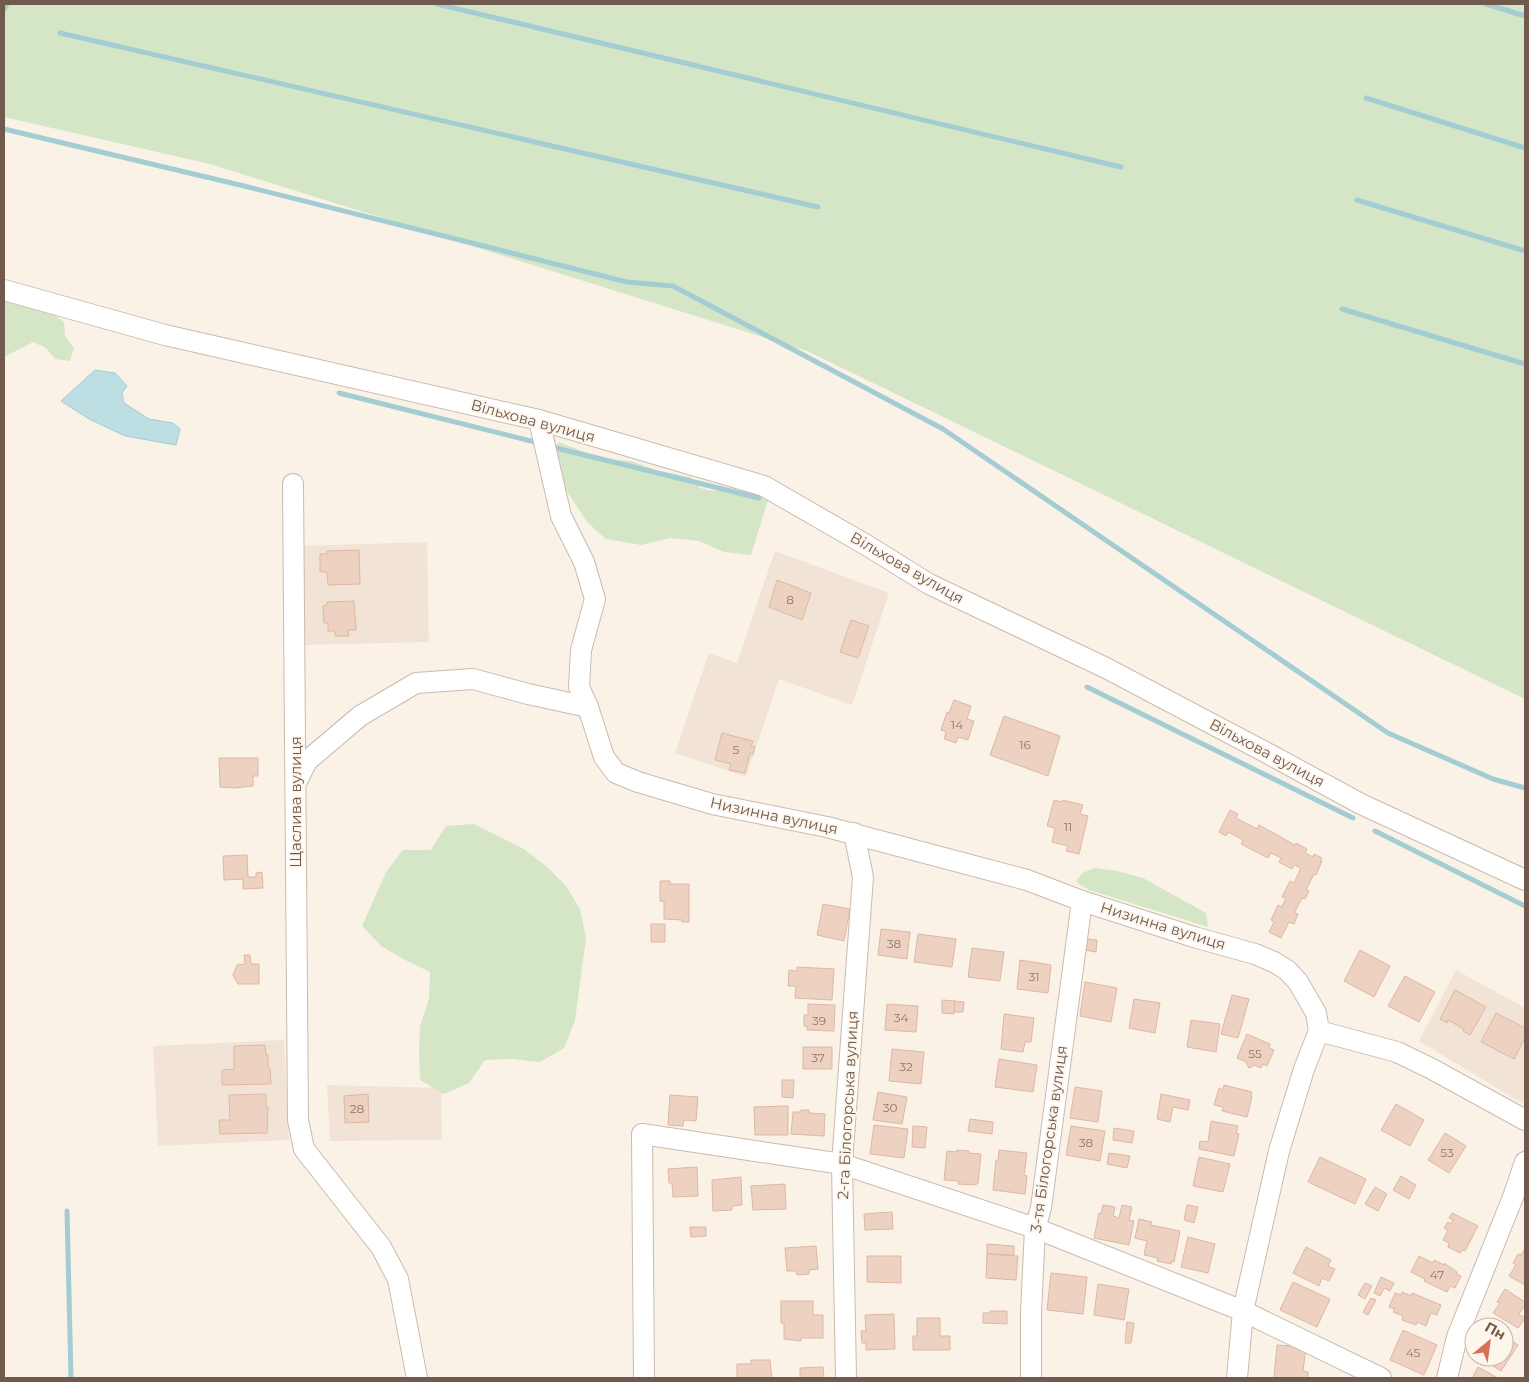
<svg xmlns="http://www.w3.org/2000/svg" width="1529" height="1382" font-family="Montserrat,sans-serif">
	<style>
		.residential { fill: #f1e4d6 }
		.green { fill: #d4e6c6 }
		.water { fill: #bddee2; stroke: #a4cdd3 }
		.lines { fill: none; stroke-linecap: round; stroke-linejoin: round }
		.stream { stroke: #a4cdd3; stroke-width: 5 }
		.building { fill: #edd1c1; stroke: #deb7a3 }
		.street-casing { stroke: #cbbaae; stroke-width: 22 }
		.street { stroke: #fff; stroke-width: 20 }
		.labels { text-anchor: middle; stroke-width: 4; stroke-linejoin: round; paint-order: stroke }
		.number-label { font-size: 12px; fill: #90776b }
		.street-label { font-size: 15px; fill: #71594e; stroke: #fdf6ec }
	</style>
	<rect width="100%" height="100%" fill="#faf2e7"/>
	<g class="residential">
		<path d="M 427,542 L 429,642 L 305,645 L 301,546 Z"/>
		<path d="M 775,551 L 889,593 L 852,705 L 779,679 L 746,777 L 675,753 L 709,653 L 737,663 Z"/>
		<path d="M 1456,970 L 1525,1008 L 1525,1105 L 1419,1041 Z"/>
		<path d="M 284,1040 L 289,1140 L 158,1146 L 153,1046 Z"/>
		<path d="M 327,1085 L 441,1088 L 442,1140 L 330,1141 Z"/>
	</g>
	<g class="green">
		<path d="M 4,4 L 1525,4 L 1525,699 L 807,351 L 210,164 L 4,117 Z"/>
		<path d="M 4,295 L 52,313 L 64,322 L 65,336 L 74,348 L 70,361 L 55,359 L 46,348 L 33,342 L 4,357 Z"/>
		<path d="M 559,442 L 587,453 L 616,460 L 631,461 L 658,471 L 691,477 L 700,488 L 713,491 L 727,490 L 769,497 L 751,555 L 724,552 L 699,541 L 670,538 L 641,545 L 606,539 L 587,522 L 555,473 L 553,448 Z"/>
		<path d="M 474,824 L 524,849 L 546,866 L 566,886 L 580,909 L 586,938 L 575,1021 L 564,1048 L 540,1062 L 512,1059 L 485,1060 L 469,1083 L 444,1094 L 420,1080 L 419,1053 L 420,1026 L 429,999 L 430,972 L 405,960 L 381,946 L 362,926 L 386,872 L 403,850 L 431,850 L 446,826 Z"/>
		<path d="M 1095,868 L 1117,871 L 1143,878 L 1206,913 L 1208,927 L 1089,890 L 1076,882 L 1082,873 Z"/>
	</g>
	<path class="water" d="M 95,370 L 115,373 L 127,386 L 122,393 L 124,403 L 149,419 L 173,423 L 180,429 L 176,445 L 125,436 L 89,419 L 61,401 Z"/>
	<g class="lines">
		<g class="stream">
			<path d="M 437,4 L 1121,167"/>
			<path d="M 1486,4 L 1525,16"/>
			<path d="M 4,10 L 7,4"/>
			<path d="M 60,33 L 818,207"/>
			<path d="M 1366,98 L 1525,148"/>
			<path d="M 4,129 L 244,186 L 627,282 L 673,286 L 943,429 L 1388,733 L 1493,779 L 1525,788"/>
			<path d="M 1357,200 L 1525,251"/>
			<path d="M 1342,309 L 1525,364"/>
			<path d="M 339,393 L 535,442"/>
			<path d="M 552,447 L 759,498"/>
			<path d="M 1087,687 L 1353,818"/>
			<path d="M 1375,831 L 1525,906"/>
			<path d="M 67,1211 L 71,1378"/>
		</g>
	</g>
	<g class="building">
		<path d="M 359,550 L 360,584 L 328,585 L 327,572 L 320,572 L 320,554 L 327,554 L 327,551 Z"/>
		<path d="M 777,580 L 811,593 L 802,620 L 769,607 Z"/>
		<path d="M 354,601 L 356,630 L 348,630 L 349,636 L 335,636 L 335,631 L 328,631 L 328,623 L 324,623 L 323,606 L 327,605 L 327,602 Z"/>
		<path d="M 851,620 L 869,626 L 858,658 L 840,652 Z"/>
		<path d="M 954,700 L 971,706 L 967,719 L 974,721 L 968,740 L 958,737 L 956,743 L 944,739 L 946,732 L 941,730 L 947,712 L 949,713 Z"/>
		<path d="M 1004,716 L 1060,736 L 1048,776 L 990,755 Z"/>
		<path d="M 722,733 L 753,741 L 751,746 L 755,747 L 753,755 L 750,753 L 745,773 L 729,770 L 731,764 L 715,760 Z"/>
		<path d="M 219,758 L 258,758 L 258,776 L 253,776 L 253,786 L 234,788 L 220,787 Z"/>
		<path d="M 1054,800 L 1062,802 L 1062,800 L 1083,805 L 1080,814 L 1088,816 L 1079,854 L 1066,851 L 1068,846 L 1052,842 L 1055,828 L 1047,826 Z"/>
		<path d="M 1230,810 L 1238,814 L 1236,818 L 1257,829 L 1259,825 L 1295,845 L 1296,843 L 1307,849 L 1305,853 L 1313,857 L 1314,854 L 1322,858 L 1320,861 L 1322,861 L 1316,875 L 1314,874 L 1306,890 L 1309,891 L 1305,899 L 1302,898 L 1294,913 L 1298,914 L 1294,924 L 1289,922 L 1281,938 L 1269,932 L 1274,922 L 1271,920 L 1278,905 L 1282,907 L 1286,898 L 1282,897 L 1290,881 L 1294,883 L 1301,868 L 1294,865 L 1292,869 L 1279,862 L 1281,858 L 1271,853 L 1268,858 L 1241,844 L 1243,840 L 1228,832 L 1226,836 L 1219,832 Z"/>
		<path d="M 247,855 L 248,877 L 256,877 L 256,873 L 262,872 L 263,888 L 243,889 L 243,879 L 224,880 L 223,856 Z"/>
		<path d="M 660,881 L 670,881 L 670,884 L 689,884 L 689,922 L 682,922 L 682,920 L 664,919 L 664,901 L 660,901 Z"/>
		<path d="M 823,904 L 850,909 L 844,941 L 817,935 Z"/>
		<rect x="651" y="924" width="14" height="18"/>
		<path d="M 881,929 L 910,932 L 907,959 L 878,955 Z"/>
		<path d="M 918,934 L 956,939 L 952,967 L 914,962 Z"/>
		<path d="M 1087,939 L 1097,940 L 1096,952 L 1085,950 Z"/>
		<path d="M 972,948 L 1004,952 L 1000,981 L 968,977 Z"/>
		<path d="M 1360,950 L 1390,966 L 1374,997 L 1344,981 Z"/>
		<path d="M 244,955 L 250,955 L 251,964 L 259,964 L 259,984 L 238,984 L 235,979 L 233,975 L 237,965 L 245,964 Z"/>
		<path d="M 1020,960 L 1051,965 L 1048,993 L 1017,989 Z"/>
		<path d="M 797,967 L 834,969 L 832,1000 L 795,998 L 796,986 L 788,986 L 789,970 L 797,971 Z"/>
		<path d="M 1405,976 L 1435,992 L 1419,1022 L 1388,1006 Z"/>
		<path d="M 1085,982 L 1117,988 L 1111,1022 L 1080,1016 Z"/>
		<path d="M 1455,990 L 1486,1007 L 1470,1035 L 1463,1031 L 1464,1029 L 1448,1020 L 1447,1023 L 1440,1019 Z"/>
		<path d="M 1232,995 L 1249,999 L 1238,1038 L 1221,1034 Z"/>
		<path d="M 1134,999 L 1160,1003 L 1155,1033 L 1129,1028 Z"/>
		<path d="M 942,1000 L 955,1001 L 954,1014 L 942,1013 Z"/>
		<path d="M 955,1001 L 964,1002 L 963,1012 L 954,1012 Z"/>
		<path d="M 808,1004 L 835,1005 L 834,1031 L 807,1030 L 807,1026 L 804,1026 L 804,1015 L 808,1015 Z"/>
		<path d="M 887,1004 L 918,1006 L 916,1032 L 885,1030 Z"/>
		<path d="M 1496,1013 L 1525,1028 L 1525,1038 L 1514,1059 L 1481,1042 Z"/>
		<path d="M 1004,1014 L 1034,1018 L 1031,1042 L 1025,1042 L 1023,1052 L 1001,1049 Z"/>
		<path d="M 1191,1020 L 1220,1024 L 1216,1052 L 1187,1047 Z"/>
		<path d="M 1247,1034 L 1270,1044 L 1269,1048 L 1274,1050 L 1267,1066 L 1263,1064 L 1261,1068 L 1254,1065 L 1252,1067 L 1249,1068 L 1246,1062 L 1237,1058 Z"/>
		<path d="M 265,1045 L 266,1055 L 268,1055 L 268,1068 L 270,1068 L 271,1084 L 222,1085 L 222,1070 L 234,1069 L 234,1046 Z"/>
		<rect x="803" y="1047" width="29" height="22"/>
		<path d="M 892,1049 L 924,1052 L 921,1084 L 889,1081 Z"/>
		<path d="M 999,1059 L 1037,1065 L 1033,1092 L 995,1087 Z"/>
		<path d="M 782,1080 L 794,1080 L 793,1098 L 782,1097 Z"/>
		<path d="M 1224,1085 L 1252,1092 L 1251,1096 L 1252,1097 L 1247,1117 L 1222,1111 L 1223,1107 L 1214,1105 L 1219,1088 L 1223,1090 Z"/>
		<path d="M 1075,1087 L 1102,1091 L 1098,1122 L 1070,1118 Z"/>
		<path d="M 878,1092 L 907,1097 L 902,1124 L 873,1120 Z"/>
		<path d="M 266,1094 L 266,1107 L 268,1107 L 267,1133 L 220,1134 L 219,1120 L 230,1120 L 229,1095 Z"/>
		<path d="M 368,1094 L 369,1122 L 345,1123 L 344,1096 Z"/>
		<path d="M 1161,1094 L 1190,1100 L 1188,1110 L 1173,1107 L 1170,1122 L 1157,1119 Z"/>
		<path d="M 670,1095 L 698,1097 L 696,1121 L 684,1120 L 683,1126 L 668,1125 Z"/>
		<path d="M 1396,1104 L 1424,1120 L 1410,1146 L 1381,1130 Z"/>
		<path d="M 788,1106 L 788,1135 L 755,1135 L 754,1107 Z"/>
		<path d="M 801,1110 L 809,1110 L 809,1113 L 825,1114 L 824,1136 L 791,1134 L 793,1112 L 801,1112 Z"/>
		<path d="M 970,1119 L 993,1122 L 992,1134 L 968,1131 Z"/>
		<path d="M 1211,1121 L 1238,1126 L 1236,1133 L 1239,1134 L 1234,1156 L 1199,1149 L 1200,1141 L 1208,1142 Z"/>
		<path d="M 874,1125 L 908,1129 L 904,1158 L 870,1154 Z"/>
		<path d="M 913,1126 L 927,1127 L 925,1148 L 912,1147 Z"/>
		<path d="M 1071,1126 L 1105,1131 L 1100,1161 L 1066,1155 Z"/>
		<path d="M 1114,1128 L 1134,1131 L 1132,1143 L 1113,1140 Z"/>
		<path d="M 1445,1133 L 1466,1146 L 1449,1173 L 1428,1160 Z"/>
		<path d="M 957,1150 L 969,1151 L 968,1153 L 981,1154 L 978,1183 L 977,1183 L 976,1185 L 958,1184 L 959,1181 L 944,1180 L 947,1151 L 957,1152 Z"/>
		<path d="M 999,1150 L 1027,1153 L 1024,1175 L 1027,1176 L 1025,1194 L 993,1190 L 996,1160 L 998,1161 Z"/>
		<path d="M 1109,1153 L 1130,1156 L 1127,1168 L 1107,1164 Z"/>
		<path d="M 1199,1157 L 1230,1164 L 1223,1192 L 1193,1186 Z"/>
		<path d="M 1320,1157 L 1366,1179 L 1355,1204 L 1308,1182 Z"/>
		<path d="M 697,1167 L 698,1196 L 673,1197 L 672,1183 L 669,1183 L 668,1169 Z"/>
		<path d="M 1401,1176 L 1416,1185 L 1409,1199 L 1393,1190 Z"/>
		<path d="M 741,1177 L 742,1205 L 732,1206 L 732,1210 L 713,1211 L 712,1180 Z"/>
		<path d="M 785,1184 L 786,1209 L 753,1210 L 751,1186 Z"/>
		<path d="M 1375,1187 L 1387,1194 L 1378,1211 L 1365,1204 Z"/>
		<path d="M 1103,1205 L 1115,1207 L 1113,1216 L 1119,1218 L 1122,1205 L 1132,1207 L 1129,1220 L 1134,1221 L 1129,1245 L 1094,1238 L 1099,1213 L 1101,1214 Z"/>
		<path d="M 1187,1205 L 1198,1207 L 1194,1223 L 1184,1220 Z"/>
		<path d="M 892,1212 L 893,1229 L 865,1230 L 864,1214 Z"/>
		<path d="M 1452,1213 L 1478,1226 L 1465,1251 L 1462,1250 L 1460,1253 L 1448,1247 L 1449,1243 L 1443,1240 L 1448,1230 L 1444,1228 L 1448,1222 L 1451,1224 L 1453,1220 L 1449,1218 Z"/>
		<path d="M 1139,1219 L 1152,1222 L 1151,1225 L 1180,1231 L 1174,1262 L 1172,1261 L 1171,1264 L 1157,1261 L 1158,1258 L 1144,1255 L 1147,1241 L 1135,1238 Z"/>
		<path d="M 690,1227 L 706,1227 L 706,1236 L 691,1237 Z"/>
		<path d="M 1188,1237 L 1215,1244 L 1208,1273 L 1181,1267 Z"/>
		<path d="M 987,1244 L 1014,1246 L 1014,1255 L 987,1254 Z"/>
		<path d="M 816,1246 L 818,1269 L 809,1270 L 809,1274 L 797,1275 L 796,1271 L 787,1271 L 785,1248 Z"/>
		<path d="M 1306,1247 L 1331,1260 L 1328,1266 L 1335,1269 L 1329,1281 L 1322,1278 L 1319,1286 L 1293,1273 Z"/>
		<path d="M 1524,1250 L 1525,1250 L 1525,1285 L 1509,1276 L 1516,1265 L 1513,1263 L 1518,1254 L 1521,1255 Z"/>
		<path d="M 987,1254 L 1018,1256 L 1016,1280 L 986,1278 Z"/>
		<path d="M 867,1256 L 901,1256 L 901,1283 L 867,1282 Z"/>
		<path d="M 1419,1256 L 1433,1263 L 1434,1260 L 1444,1265 L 1444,1263 L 1457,1272 L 1456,1274 L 1461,1276 L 1455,1288 L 1450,1286 L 1447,1292 L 1424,1281 L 1425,1279 L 1411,1272 Z"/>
		<path d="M 1051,1273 L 1087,1277 L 1083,1314 L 1047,1310 Z"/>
		<path d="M 1381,1277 L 1394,1283 L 1390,1291 L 1384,1288 L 1380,1296 L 1374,1293 Z"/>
		<path d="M 1293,1282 L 1330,1299 L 1317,1327 L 1280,1310 Z"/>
		<path d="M 1365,1283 L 1372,1286 L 1365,1299 L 1358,1295 Z"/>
		<path d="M 1098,1284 L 1129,1289 L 1124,1320 L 1094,1315 Z"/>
		<path d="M 1505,1289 L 1525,1302 L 1525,1305 L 1519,1314 L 1525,1318 L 1518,1328 L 1493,1313 L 1500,1303 L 1497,1302 Z"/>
		<path d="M 1402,1292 L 1412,1296 L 1412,1293 L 1441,1305 L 1437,1315 L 1431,1313 L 1426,1326 L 1417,1322 L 1416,1325 L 1402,1320 L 1403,1316 L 1393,1312 L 1395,1309 L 1389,1307 L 1395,1293 L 1401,1295 Z"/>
		<path d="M 1371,1298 L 1376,1300 L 1368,1315 L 1363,1312 Z"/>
		<path d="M 781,1301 L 813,1301 L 813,1315 L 823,1315 L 823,1338 L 801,1338 L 801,1341 L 784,1339 L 784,1323 L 781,1323 Z"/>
		<path d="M 990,1311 L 1007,1311 L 1007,1324 L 983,1323 L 983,1313 L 990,1313 Z"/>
		<path d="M 894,1314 L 895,1349 L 866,1350 L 866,1343 L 862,1343 L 861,1331 L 866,1331 L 865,1315 Z"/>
		<path d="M 917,1318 L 940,1318 L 940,1336 L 950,1336 L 950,1350 L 913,1350 L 913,1336 L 917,1336 Z"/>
		<path d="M 1127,1322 L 1134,1323 L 1131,1343 L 1125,1343 Z"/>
		<path d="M 1403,1330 L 1437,1345 L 1424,1375 L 1390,1360 Z"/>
		<path d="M 1504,1336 L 1518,1345 L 1501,1371 L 1479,1357 L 1504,1357 Z"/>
		<path d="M 1277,1345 L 1306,1347 L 1303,1371 L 1308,1372 L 1308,1378 L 1274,1378 Z"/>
		<path d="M 751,1360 L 770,1360 L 772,1378 L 737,1378 L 737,1364 L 751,1364 Z"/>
		<path d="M 823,1367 L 824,1378 L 800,1378 L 800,1368 Z"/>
		<path d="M 1478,1367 L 1498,1378 L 1472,1378 Z"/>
	</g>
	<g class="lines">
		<defs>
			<g id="street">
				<path d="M 4,290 L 165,335 L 539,420 L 764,486 L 868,546 L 929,584 L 1106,668 L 1267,753 L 1361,804 L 1525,880"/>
				<path d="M 539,420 L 561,516 L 584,562 L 595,599 L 581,650 L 579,687 L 588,707 L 604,757 L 616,773 L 638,782 L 712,804 L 827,827 L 1027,880 L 1082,901 L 1194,937 L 1255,954 L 1274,962 L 1287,970 L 1298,982 L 1316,1013 L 1319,1031 L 1304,1069 L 1279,1151 L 1243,1311 L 1237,1378"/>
				<path d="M 293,484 L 298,1120 L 304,1149 L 381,1247 L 398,1279 L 417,1378"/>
				<path d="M 297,781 L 307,761 L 360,716 L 416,683 L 473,679 L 528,694 L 588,707"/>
				<path d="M 1319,1031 L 1397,1052 L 1432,1069 L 1525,1120"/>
				<path d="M 644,1378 L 642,1134 L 842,1164 L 1035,1228 L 1243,1311 L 1381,1378"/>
				<path d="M 846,1378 L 842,1164 L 863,877 L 854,833"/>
				<path d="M 1031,1378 L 1031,1313 L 1035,1228 L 1041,1208 L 1082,901"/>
				<path d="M 1447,1378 L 1457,1337 L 1513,1197 L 1525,1162"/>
			</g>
		</defs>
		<use href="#street" class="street-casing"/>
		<use href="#street" class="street"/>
	</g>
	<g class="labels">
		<g class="number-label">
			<text x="790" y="604">8</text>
			<text x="957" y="729">14</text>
			<text x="1025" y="749">16</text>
			<text x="736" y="754">5</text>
			<text x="1068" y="831">11</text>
			<text x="894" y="948">38</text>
			<text x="1034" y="981">31</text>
			<text x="901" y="1022">34</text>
			<text x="819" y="1025">39</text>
			<text x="1255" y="1058">55</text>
			<text x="818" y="1062">37</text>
			<text x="906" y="1071">32</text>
			<text x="890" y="1112">30</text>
			<text x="357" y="1113">28</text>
			<text x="1086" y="1147">38</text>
			<text x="1447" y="1157">53</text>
			<text x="1437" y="1279">47</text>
			<text x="1413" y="1357">45</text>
		</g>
		<g class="street-label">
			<text transform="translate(533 421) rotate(15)" y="5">Вільхова вулиця</text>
			<text transform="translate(907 568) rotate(30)" y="5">Вільхова вулиця</text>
			<text transform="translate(1267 753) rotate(28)" y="5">Вільхова вулиця</text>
			<text transform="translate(296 802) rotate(-90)" y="5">Щаслива вулиця</text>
			<text transform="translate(774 816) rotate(12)" y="5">Низинна вулиця</text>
			<text transform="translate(1163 926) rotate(17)" y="5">Низинна вулиця</text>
			<text transform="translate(848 1105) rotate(-87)" y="5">2-га Білогорська вулиця</text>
			<text transform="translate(1049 1139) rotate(-82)" y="5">3-тя Білогорська вулиця</text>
		</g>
	</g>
	<rect width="1529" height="1382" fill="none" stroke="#71594e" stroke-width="10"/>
	<g transform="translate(1489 1342) rotate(29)"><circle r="24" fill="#fdf6ec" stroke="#c5b7ad"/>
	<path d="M0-4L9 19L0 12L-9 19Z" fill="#d87057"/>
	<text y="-8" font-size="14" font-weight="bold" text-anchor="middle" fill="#71594e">Пн</text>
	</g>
</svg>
